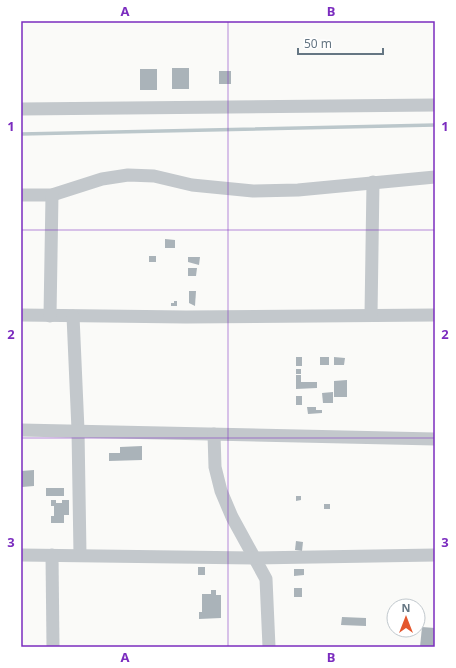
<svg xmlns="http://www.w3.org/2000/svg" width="456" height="668" font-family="'Noto Sans',sans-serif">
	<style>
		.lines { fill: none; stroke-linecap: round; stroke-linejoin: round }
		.stream { stroke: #bbc7cb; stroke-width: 3.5 }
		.building { fill: #aab3b9 }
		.minor { stroke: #c3c8cc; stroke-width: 13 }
		.grid { fill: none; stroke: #7b2cbf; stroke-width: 1; stroke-opacity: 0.55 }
		.neatline { fill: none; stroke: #7b2cbf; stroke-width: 1.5 }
		.grid-label { font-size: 13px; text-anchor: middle; font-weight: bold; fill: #7b2cbf }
	</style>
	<rect width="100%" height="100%" fill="#fafaf8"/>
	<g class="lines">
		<path class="stream" d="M 21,134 L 435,125"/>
	</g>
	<g class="building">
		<rect x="172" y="68" width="17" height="21"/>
		<rect x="140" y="69" width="17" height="21"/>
		<rect x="219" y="71" width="12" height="13"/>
		<path d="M 165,239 L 175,240 L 175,248 L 165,248 Z"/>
		<rect x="149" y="256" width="7" height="6"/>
		<path d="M 188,257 L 200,257 L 199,265 L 188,262 Z"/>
		<path d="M 188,268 L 197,268 L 196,276 L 188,276 Z"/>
		<path d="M 189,291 L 196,291 L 195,306 L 189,303 Z"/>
		<path d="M 174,301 L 177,301 L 177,306 L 171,306 L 171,303 L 174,303 Z"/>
		<rect x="296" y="357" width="6" height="9"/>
		<rect x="320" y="357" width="9" height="8"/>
		<path d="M 334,357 L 345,358 L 344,365 L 334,365 Z"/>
		<rect x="296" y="369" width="5" height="5"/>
		<path d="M 296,375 L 301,375 L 301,382 L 317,382 L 317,388 L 296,389 Z"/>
		<path d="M 347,380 L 347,397 L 334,397 L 334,381 Z"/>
		<path d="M 333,392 L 333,403 L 323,403 L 322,393 Z"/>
		<rect x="296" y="396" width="6" height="9"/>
		<path d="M 307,407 L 316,407 L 316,410 L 322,410 L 322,413 L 308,414 Z"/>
		<path d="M 142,446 L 142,460 L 109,461 L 109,453 L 120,453 L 120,447 Z"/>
		<path d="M 34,470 L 34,486 L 22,487 L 21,471 Z"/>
		<rect x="46" y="488" width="18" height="8"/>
		<path d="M 296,496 L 301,496 L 301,500 L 296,501 Z"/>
		<path d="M 51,500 L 56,500 L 56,503 L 62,503 L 62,500 L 69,500 L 69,515 L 64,515 L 64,523 L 51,523 L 51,516 L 54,516 L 54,506 L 51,506 Z"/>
		<rect x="324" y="504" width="6" height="5"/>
		<path d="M 296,541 L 303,542 L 302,551 L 295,550 Z"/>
		<rect x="198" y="567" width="7" height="8"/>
		<path d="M 294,569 L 304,569 L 304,575 L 294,576 Z"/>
		<rect x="294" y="588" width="8" height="9"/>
		<path d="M 211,590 L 216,590 L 216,595 L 221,595 L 221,618 L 199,619 L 199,612 L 202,612 L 202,594 L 211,594 Z"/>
		<path d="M 342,617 L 366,618 L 366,626 L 341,625 Z"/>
		<path d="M 422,627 L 435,628 L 435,646 L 420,647 Z"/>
	</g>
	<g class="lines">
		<g class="minor">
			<path d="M 21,109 L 435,105"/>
			<path d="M 21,195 L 52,195 L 102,179 L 128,175 L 154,176 L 192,185 L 253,191 L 298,190 L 435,177"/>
			<path d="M 21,315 L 186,317 L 435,315"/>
			<path d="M 371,315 L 373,182"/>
			<path d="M 50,316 L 52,195"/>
			<path d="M 73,316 L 78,430 L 80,554"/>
			<path d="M 21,430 L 435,439"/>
			<path d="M 214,434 L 215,467 L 221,491 L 232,517 L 266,579 L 269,647"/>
			<path d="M 21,555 L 254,558 L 435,555"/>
			<path d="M 52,555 L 53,647"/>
		</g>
	</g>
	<path class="grid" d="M 228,21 L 228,647M 21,230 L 435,230M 21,438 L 435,438"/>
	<rect width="456" height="668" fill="none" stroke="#ffffff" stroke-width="44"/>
	<g transform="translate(406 618)"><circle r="19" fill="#ffffff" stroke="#c1c8cd"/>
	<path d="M0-3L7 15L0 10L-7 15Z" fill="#e4572e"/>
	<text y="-6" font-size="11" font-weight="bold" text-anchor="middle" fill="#657683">N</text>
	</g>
	<path d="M298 48v6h85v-6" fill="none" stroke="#657683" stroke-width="2"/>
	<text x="304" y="48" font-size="12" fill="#657683" stroke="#ffffff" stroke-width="3" paint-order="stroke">50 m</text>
	<rect x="22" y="22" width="412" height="624" class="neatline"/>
	<g class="grid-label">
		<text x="125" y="16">A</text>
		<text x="331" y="16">B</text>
		<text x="11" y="131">1</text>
		<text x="445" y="131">1</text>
		<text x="11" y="339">2</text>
		<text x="445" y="339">2</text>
		<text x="11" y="547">3</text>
		<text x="445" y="547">3</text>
		<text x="125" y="662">A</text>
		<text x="331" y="662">B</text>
	</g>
</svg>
